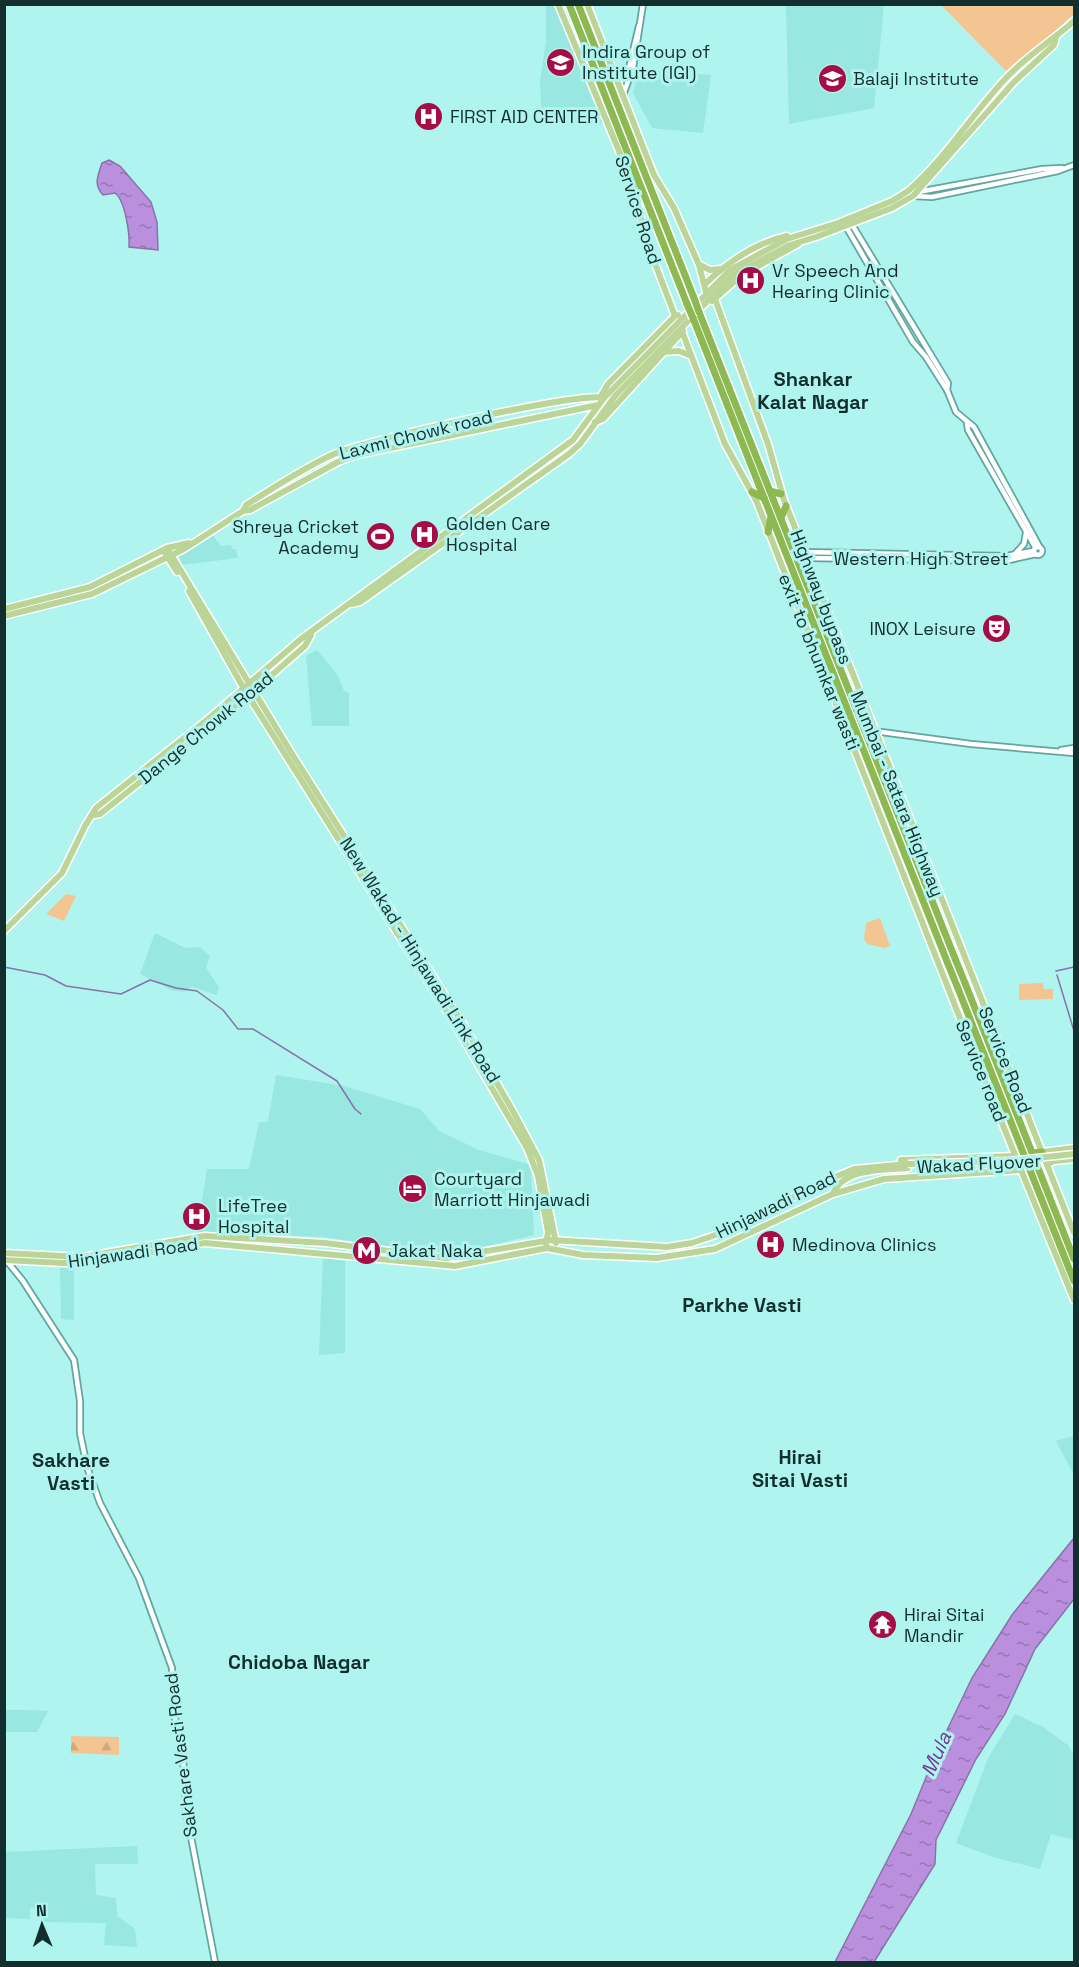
<svg xmlns="http://www.w3.org/2000/svg" width="1079" height="1967" font-family="'Space Grotesk',sans-serif">
	<style>
		.built { fill: #98e7e1 }
		.green { fill: #f3c593 }
		.forest { fill: url(#forest-firs) }
		.water { fill: url(#water-ripples); stroke: #8873a9; stroke-width: 1.5 }
		.lines { fill: none; stroke-linecap: round; stroke-linejoin: round }
		.stream { stroke: #8873a9; stroke-width: 1.5 }
		.minor-casing { stroke: #62a6a0; stroke-width: 8 }
		.major-casing { stroke: #fff; stroke-width: 9 }
		.highway-casing { stroke: #fff; stroke-width: 10 }
		.minor { stroke: #fff; stroke-width: 4.5 }
		.major { stroke: #bbd598; stroke-width: 6 }
		.highway { stroke: #8db953; stroke-width: 7 }
		.major-bridge-casing { stroke: #fff; stroke-width: 9; stroke-linecap: butt }
		.highway-bridge-casing { stroke: #fff; stroke-width: 10; stroke-linecap: butt }
		.major-bridge { stroke: #bbd598; stroke-width: 6 }
		.highway-bridge { stroke: #8db953; stroke-width: 7 }
		.labels { text-anchor: middle; stroke-width: 6; stroke-linejoin: round; paint-order: stroke }
		.poi-label { font-size: 18px; fill: #122f2d; stroke: #aff4ee; text-anchor: start }
		.street-label { font-size: 18px; fill: #122f2d; stroke: #aff4ee }
		.neighbourhood-label { font-size: 20px; font-weight: bold; fill: #122f2d; stroke: #aff4ee }
		.water-label { font-size: 20px; font-style: italic; fill: #6f3995; stroke: #aff4ee }
	</style>
	<defs>
		<pattern id="forest-firs" width="22" height="20" patternUnits="userSpaceOnUse" patternTransform="scale(1.5)"><rect width="22" height="20" fill="#f3c593"/><path d="M5 1l3.5 6h-7zM16 11l3.5 6h-7z" fill="#cfaa7f"/></pattern>
		<pattern id="water-ripples" width="26" height="14" patternUnits="userSpaceOnUse" patternTransform="scale(1.5)"><rect width="26" height="14" fill="#ba90de"/><path d="M2 4q2-2 4 0t4 0M15 11q2-2 4 0t4 0" fill="none" stroke="#9676b4"/></pattern>
	</defs>
	<rect width="100%" height="100%" fill="#aff4ee"/>
	<g class="built">
		<path d="M 546,5 L 557,5 L 606,123 L 542,119 L 540,81 L 546,41 Z"/>
		<path d="M 786,5 L 884,5 L 874,108 L 789,124 Z"/>
		<path d="M 639,69 L 711,75 L 703,133 L 652,128 L 633,93 Z"/>
		<path d="M 212,534 L 221,546 L 231,545 L 232,549 L 236,549 L 238,558 L 181,565 L 179,555 Z"/>
		<path d="M 317,650 L 337,674 L 344,691 L 349,693 L 349,726 L 312,726 L 306,656 Z"/>
		<path d="M 155,933 L 185,948 L 200,947 L 210,956 L 206,968 L 219,987 L 217,995 L 192,987 L 184,992 L 171,990 L 140,974 Z"/>
		<path d="M 276,1075 L 344,1086 L 420,1109 L 439,1131 L 479,1150 L 531,1165 L 534,1235 L 450,1255 L 323,1237 L 197,1232 L 207,1169 L 249,1169 L 259,1122 L 268,1122 Z"/>
		<path d="M 323,1256 L 345,1259 L 345,1353 L 319,1355 Z"/>
		<path d="M 60,1267 L 74,1267 L 74,1320 L 61,1319 Z"/>
		<path d="M 1074,1436 L 1074,1475 L 1056,1441 Z"/>
		<path d="M 5,1710 L 27,1710 L 48,1711 L 37,1732 L 5,1732 Z"/>
		<path d="M 1015,1714 L 1043,1727 L 1069,1746 L 1074,1756 L 1074,1840 L 1051,1834 L 1040,1869 L 993,1857 L 956,1843 L 988,1758 Z"/>
		<path d="M 137,1846 L 138,1864 L 95,1864 L 96,1895 L 116,1898 L 117,1916 L 135,1929 L 137,1947 L 104,1945 L 106,1923 L 44,1922 L 43,1905 L 30,1909 L 30,1919 L 5,1918 L 5,1852 Z"/>
	</g>
	<g class="green">
		<path d="M 941,5 L 1074,5 L 1074,14 L 1008,73 Z"/>
		<path d="M 66,894 L 76,896 L 64,921 L 46,914 Z"/>
		<path d="M 880,918 L 890,946 L 885,948 L 867,944 L 864,939 L 866,923 Z"/>
		<path d="M 1043,983 L 1044,989 L 1053,989 L 1053,999 L 1019,1000 L 1019,984 Z"/>
	</g>
	<path class="forest" d="M 71,1736 L 119,1737 L 119,1755 L 71,1753 Z"/>
	<g class="water">
		<path d="M 109,160 L 120,166 L 151,202 L 157,222 L 158,250 L 129,247 C 130,234 125,200 115,193 L 103,195 C 93,184 98,176 102,163 Z"/>
		<path d="M 1074,1538 L 1074,1599 L 1035,1649 L 1005,1714 L 976,1759 L 936,1840 L 935,1864 L 874,1962 L 835,1962 L 911,1814 L 937,1751 L 972,1678 L 1012,1615 Z"/>
	</g>
	<g class="lines">
		<g class="stream">
			<path d="M 4,967 L 45,975 L 66,986 L 121,994 L 150,980 L 176,988 L 197,991 L 223,1010 L 238,1029 L 253,1029 L 337,1081 L 355,1109 L 361,1114"/>
			<path d="M 1056,971 L 1074,967"/>
			<path d="M 1057,975 L 1074,1031"/>
		</g>
		<defs>
			<g id="minor">
				<path d="M 614,73 L 629,68 L 639,26"/>
				<path d="M 623,95 L 633,68 L 643,4"/>
				<path d="M 918,192 L 1042,169 L 1062,168"/>
				<path d="M 913,196 L 932,197 L 1058,171 L 1074,165"/>
				<path d="M 844,223 L 913,342 L 926,357 L 947,390 L 956,412 L 974,427 L 1039,546"/>
				<path d="M 851,223 L 948,383 L 947,390"/>
				<path d="M 967,423 L 968,430 L 1035,547"/>
				<circle cx="1038" cy="551" r="4"/>
				<path d="M 804,552 L 1006,556 L 1033,551"/>
				<path d="M 1015,554 L 1024,544 L 1026,533"/>
				<path d="M 806,558 L 1005,561 L 1036,554"/>
				<path d="M 874,731 L 971,744 L 1074,753"/>
				<path d="M 1061,750 L 1074,748"/>
				<path d="M 7,1254 L 6,1260 L 23,1281 L 74,1360 L 80,1401 L 80,1433 L 87,1467 L 100,1503 L 139,1578 L 172,1668 L 174,1716 L 182,1739 L 186,1811 L 215,1962"/>
			</g>
			<g id="major">
				<path d="M 558,4 L 634,187 L 646,240 L 675,316"/>
				<path d="M 587,4 L 654,175 L 674,208 L 699,265 L 706,292"/>
				<path d="M 700,265 L 710,270 L 721,269"/>
				<path d="M 705,284 C 728,262 755,243 787,236"/>
				<path d="M 715,299 L 768,444 L 784,500 L 1074,1233"/>
				<path d="M 712,301 L 742,275 L 798,244"/>
				<path d="M 683,334 L 725,444 L 756,500 L 978,1064 L 1074,1300"/>
				<path d="M 664,352 L 679,351 L 689,355"/>
				<path d="M 600,398 L 608,384 L 675,316 L 678,315"/>
				<path d="M 595,422 L 603,419 L 683,331"/>
				<path d="M 243,511 L 246,505 C 275,487 303,468 334,454 C 362,441 582,391 604,398"/>
				<path d="M 167,548 L 292,754 L 462,1022 L 514,1113 L 539,1160 L 556,1243"/>
				<path d="M 163,550 L 177,572"/>
				<path d="M 189,591 L 244,689 L 452,1020 L 527,1148 L 538,1176 L 548,1232 L 546,1244"/>
				<path d="M 352,604 L 360,602 L 569,454 L 580,444 L 615,396 L 733,275 L 790,245 L 816,237 L 892,208 L 913,196 L 1014,82 L 1054,45 L 1056,37"/>
				<path d="M 4,609 L 90,587 L 167,548 L 189,543"/>
				<path d="M 4,616 L 92,594 L 184,549 L 243,511 L 250,510 L 338,462 L 357,455 L 598,405"/>
				<path d="M 94,815 L 100,814 L 249,695 L 305,646 L 311,635"/>
				<path d="M 4,931 L 62,873 L 85,826 L 96,808 L 208,719 L 301,639 L 573,440 L 604,398 L 730,270 L 787,239 L 838,223 L 892,201 L 908,191 C 944,161 974,111 1008,76 C 1028,55 1053,40 1074,21"/>
				<path d="M 1042,1152 L 1074,1148"/>
				<path d="M 901,1160 L 1015,1156"/>
				<path d="M 1047,1165 L 1054,1161 L 1074,1159"/>
				<path d="M 833,1194 C 843,1168 884,1170 908,1168"/>
				<path d="M 4,1253 L 82,1257 L 205,1236 L 325,1243 L 446,1258 L 551,1240 L 667,1247 L 692,1243 L 739,1227 L 814,1186 L 854,1169 L 908,1164"/>
				<path d="M 4,1260 L 82,1264 L 205,1243 L 455,1266 L 547,1248 L 583,1255 L 657,1258 L 715,1249 L 833,1194 L 884,1179 L 1021,1170"/>
			</g>
			<g id="highway">
				<path d="M 569,4 L 687,304"/>
				<path d="M 578,4 L 694,298"/>
				<path d="M 699,312 L 956,961"/>
				<path d="M 693,318 L 948,964"/>
				<path d="M 770,491 L 781,494"/>
				<path d="M 752,492 L 764,498"/>
				<path d="M 781,518 L 786,506"/>
				<path d="M 768,532 L 771,517"/>
				<path d="M 965,983 L 1074,1259"/>
				<path d="M 957,986 L 1074,1281"/>
				<path d="M 1033,1153 L 1042,1152"/>
			</g>
		</defs>
		<use href="#minor" class="minor-casing"/>
		<use href="#major" class="major-casing"/>
		<use href="#highway" class="highway-casing"/>
		<use href="#minor" class="minor"/>
		<use href="#major" class="major"/>
		<use href="#highway" class="highway"/>
		<defs>
			<path id="major-bridge" d="M 908,1164 L 1008,1161 L 1074,1154"/>
			<g id="highway-bridge">
				<path d="M 694,298 L 699,312"/>
				<path d="M 687,304 L 693,318"/>
				<path d="M 956,961 L 965,983"/>
				<path d="M 948,964 L 957,986"/>
			</g>
		</defs>
		<use href="#major-bridge" class="major-bridge-casing"/>
		<use href="#highway-bridge" class="highway-bridge-casing"/>
		<use href="#major-bridge" class="major-bridge"/>
		<use href="#highway-bridge" class="highway-bridge"/>
	</g>
	<defs>
		<symbol id="university-disc" viewBox="-11 -11 22 22"><circle r="9.5" fill="#a50e45" stroke="#aff4ee"/><path d="M0-5L7-2L0 1L-7-2ZM-4 1L0 2.5L4 1V4Q0 6-4 4Z" fill="#fff"/></symbol>
		<symbol id="hospital-disc" viewBox="-11 -11 22 22"><circle r="9.5" fill="#a50e45" stroke="#aff4ee"/><path d="M-5-5h3v3.5h4V-5h3V5h-3V1.5h-4V5h-3Z" fill="#fff"/></symbol>
		<symbol id="stadium-disc" viewBox="-11 -11 22 22"><circle r="9.5" fill="#a50e45" stroke="#aff4ee"/><path d="M0-5a6.5 5 0 1 0 0 10a6.5 5 0 1 0 0-10ZM-3.5-1.8h7v3.6h-7Z" fill="#fff"/></symbol>
		<symbol id="theatre-disc" viewBox="-11 -11 22 22"><circle r="9.5" fill="#a50e45" stroke="#aff4ee"/><path d="M-5-5.5Q0-4 5-5.5V0Q5 5 0 6Q-5 5-5 0ZM-3.3-2.5H-1v1.5H-3.3ZM1-2.5H3.3v1.5H1ZM-2.8 1Q0 5.5 2.8 1Z" fill="#fff"/></symbol>
		<symbol id="hotel-disc" viewBox="-11 -11 22 22"><circle r="9.5" fill="#a50e45" stroke="#aff4ee"/><path d="M-6-4.5h1.5V1H6V5H4.5V3h-9V5H-6ZM-4 0a1.8 1.8 0 1 1 3.6 0ZM.5 0V-2.5h3Q6-2.5 6 0Z" fill="#fff"/></symbol>
		<symbol id="metro-disc" viewBox="-11 -11 22 22"><circle r="9.5" fill="#a50e45" stroke="#aff4ee"/><path d="M-5.5 5V-5H-3L0 0L3-5H5.5V5H3V-.5L0 4L-3-.5V5Z" fill="#fff"/></symbol>
		<symbol id="temple-disc" viewBox="-11 -11 22 22"><circle r="9.5" fill="#a50e45" stroke="#aff4ee"/><path d="M0-6L5-2H3V0L6.5 2.5H4V6H1.5V3h-3V6H-4V2.5H-6.5L-3 0V-2H-5Z" fill="#fff"/></symbol>
	</defs>
	<g fill-rule="evenodd">
		<use href="#university-disc" x="544" y="46" width="33" height="33"/>
		<use href="#university-disc" x="816" y="62" width="33" height="33"/>
		<use href="#hospital-disc" x="412" y="100" width="33" height="33"/>
		<use href="#hospital-disc" x="734" y="264" width="33" height="33"/>
		<use href="#hospital-disc" x="408" y="518" width="33" height="33"/>
		<use href="#stadium-disc" x="364" y="520" width="33" height="33"/>
		<use href="#theatre-disc" x="980" y="612" width="33" height="33"/>
		<use href="#hotel-disc" x="396" y="1172" width="33" height="33"/>
		<use href="#hospital-disc" x="180" y="1200" width="33" height="33"/>
		<use href="#hospital-disc" x="754" y="1228" width="33" height="33"/>
		<use href="#metro-disc" x="350" y="1234" width="33" height="33"/>
		<use href="#temple-disc" x="866" y="1608" width="33" height="33"/>
	</g>
	<g class="labels">
		<g class="poi-label">
			<text x="582" y="58">Indira Group of<tspan x="582" dy="21">Institute (IGI)</tspan></text>
			<text x="853" y="85">Balaji Institute</text>
			<text x="450" y="123">FIRST AID CENTER</text>
			<text x="772" y="277">Vr Speech And<tspan x="772" dy="21">Hearing Clinic</tspan></text>
			<text x="446" y="530">Golden Care<tspan x="446" dy="21">Hospital</tspan></text>
			<text x="359" y="533" text-anchor="end">Shreya Cricket<tspan x="359" dy="21">Academy</tspan></text>
			<text x="976" y="635" text-anchor="end">INOX Leisure</text>
			<text x="434" y="1185">Courtyard<tspan x="434" dy="21">Marriott Hinjawadi</tspan></text>
			<text x="218" y="1212">LifeTree<tspan x="218" dy="21">Hospital</tspan></text>
			<text x="792" y="1251">Medinova Clinics</text>
			<text x="388" y="1257">Jakat Naka</text>
			<text x="904" y="1621">Hirai Sitai<tspan x="904" dy="21">Mandir</tspan></text>
		</g>
		<g class="street-label">
			<text transform="translate(638 210) rotate(72)" y="6">Service Road</text>
			<text transform="translate(416 435) rotate(-14)" y="6">Laxmi Chowk road</text>
			<text x="921" y="565">Western High Street</text>
			<text transform="translate(821 597) rotate(69)" y="6">Highway bypass</text>
			<text transform="translate(819 662) rotate(68)" y="6">exit to bhumkar wasti</text>
			<text transform="translate(206 728) rotate(-39)" y="6">Dange Chowk Road</text>
			<text transform="translate(897 794) rotate(68)" y="6">Mumbai - Satara Highway</text>
			<text transform="translate(420 960) rotate(58)" y="6">New Wakad - Hinjawadi Link Road</text>
			<text transform="translate(1005 1060) rotate(68)" y="6">Service Road</text>
			<text transform="translate(981 1071) rotate(68)" y="6">Service road</text>
			<text transform="translate(979 1164) rotate(-3)" y="6">Wakad Flyover</text>
			<text transform="translate(776 1205) rotate(-26)" y="6">Hinjawadi Road</text>
			<text transform="translate(133 1253) rotate(-8)" y="6">Hinjawadi Road</text>
			<text transform="translate(181 1755) rotate(-97)" y="6">Sakhare Vasti Road</text>
		</g>
		<g class="neighbourhood-label">
			<text x="813" y="386">Shankar<tspan x="813" dy="23">Kalat Nagar</tspan></text>
			<text x="742" y="1312">Parkhe Vasti</text>
			<text x="800" y="1464">Hirai<tspan x="800" dy="23">Sitai Vasti</tspan></text>
			<text x="71" y="1467">Sakhare<tspan x="71" dy="23">Vasti</tspan></text>
			<text x="299" y="1669">Chidoba Nagar</text>
		</g>
		<g class="water-label">
			<text transform="translate(936 1754) rotate(-66)" y="7">Mula</text>
		</g>
	</g>
	<rect width="1079" height="1967" fill="none" stroke="#122f2d" stroke-width="12"/>
	<g transform="translate(42 1925) rotate(358)" stroke="#aff4ee" stroke-width="4.5" paint-order="stroke">
	<path d="M0-4.5L10 22L0 15L-10 22Z" fill="#122f2d"/>
	<text y="-9" font-size="16" font-weight="bold" text-anchor="middle" fill="#122f2d">N</text>
	</g>
</svg>
